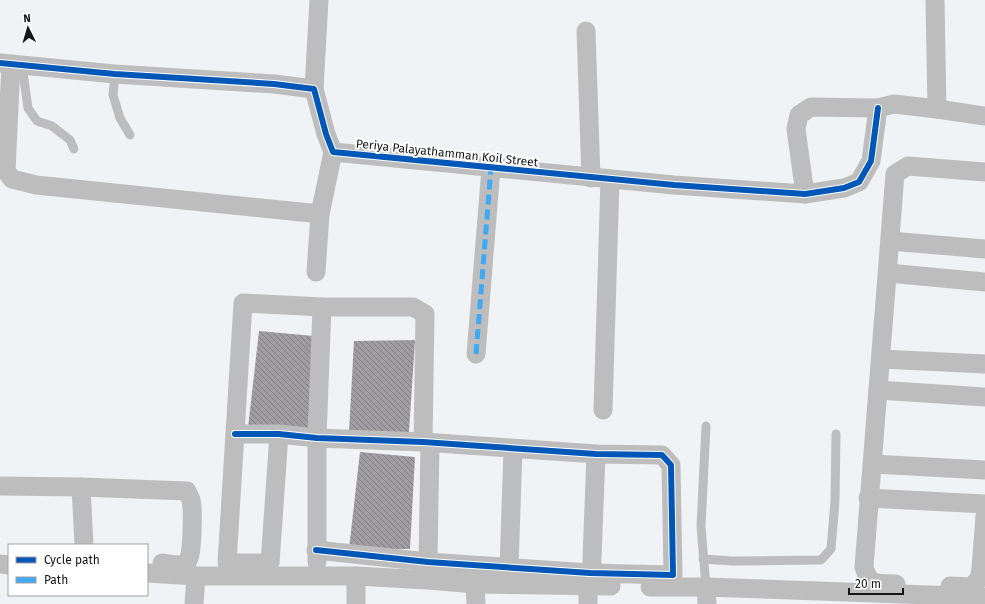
<svg xmlns="http://www.w3.org/2000/svg" width="985" height="604" font-family="'Fira Sans',sans-serif">
	<style>
		.building { fill: url(#building-back-hatch) }
		.lines { fill: none; stroke-linecap: round; stroke-linejoin: round }
		.service { stroke: #bebdbe; stroke-width: 9 }
		.minor { stroke: #bebdbe; stroke-width: 19 }
		.quiet { stroke: #3fa9f5; stroke-width: 5; stroke-dasharray: 10 5; stroke-linecap: butt }
		.cycleway-casing { stroke: #fefefe; stroke-width: 8 }
		.cycleway { stroke: #0057b8; stroke-width: 6 }
		.labels { text-anchor: middle; stroke-width: 4; stroke-linejoin: round; paint-order: stroke }
		.street-label { font-size: 12px; fill: #151618; stroke: #fefefe }
	</style>
	<defs>
		<pattern id="building-back-hatch" width="6" height="6" patternUnits="userSpaceOnUse"><rect width="6" height="6" fill="#a09da2"/><path d="M-1 5l2 2M0 0l6 6M5-1l2 2" fill="none" stroke="#817f83"/></pattern>
	</defs>
	<rect width="100%" height="100%" fill="#f1f2f5"/>
	<g class="building">
		<path d="M 259,331 L 314,336 L 308,428 L 248,428 Z"/>
		<path d="M 415,340 L 409,432 L 349,432 L 354,341 Z"/>
		<path d="M 360,452 L 415,457 L 410,549 L 349,549 Z"/>
	</g>
	<g class="lines">
		<g class="service">
			<path d="M 22,65 L 28,108 L 37,121 L 52,126 L 70,140 L 74,149"/>
			<path d="M 115,74 L 113,95 L 120,118 L 130,135"/>
			<path d="M 706,426 L 701,526 L 706,587"/>
			<path d="M 703,559 L 732,561 L 821,560 L 831,549 L 835,501 L 836,434"/>
		</g>
		<g class="minor">
			<path d="M 935,0 L 937,109"/>
			<path d="M 586,31 L 591,178"/>
			<path d="M 0,63 L 115,74 L 274,84 L 314,89 L 326,134 L 333,152 L 674,185 L 805,194 L 844,188 L 859,182 L 871,161 L 878,108"/>
			<path d="M 11,64 L 6,171 L 12,179 L 36,185 L 320,214"/>
			<path d="M 314,89 L 319,0"/>
			<path d="M 805,194 L 796,129 L 799,115 L 811,107 L 878,108 L 894,104 L 937,109 L 985,116"/>
			<path d="M 890,241 L 985,249"/>
			<path d="M 316,272 L 320,214 L 333,152"/>
			<path d="M 888,273 L 985,282"/>
			<path d="M 476,354 L 491,168"/>
			<path d="M 881,359 L 985,364"/>
			<path d="M 878,390 L 985,397"/>
			<path d="M 603,410 L 610,179"/>
			<path d="M 235,434 L 279,434 L 317,438 L 423,442 L 596,454 L 662,455 L 671,465 L 673,575 L 590,573 L 428,562 L 316,550"/>
			<path d="M 279,434 L 270,563 L 227,563 L 243,303 L 322,307 L 413,307 L 425,314 L 423,442"/>
			<path d="M 872,464 L 985,470"/>
			<path d="M 0,486 L 81,487 L 84,545"/>
			<path d="M 81,487 L 187,491 C 188,494 190,497 191,500 C 193,508 193,558 187,562 C 181,567 170,564 162,563"/>
			<path d="M 868,498 L 985,504"/>
			<path d="M 317,562 L 317,438 L 322,307"/>
			<path d="M 428,562 L 430,443"/>
			<path d="M 0,564 L 9,565"/>
			<path d="M 509,568 L 513,449"/>
			<path d="M 147,573 L 196,576 L 356,576 L 428,580 L 475,584 L 611,586"/>
			<path d="M 475,584 L 476,604"/>
			<path d="M 896,584 C 877,583 870,587 864,567 L 895,174 L 908,166 L 985,172"/>
			<path d="M 591,585 L 596,454"/>
			<path d="M 588,586 L 588,604"/>
			<path d="M 950,586 L 971,587 L 979,579 L 981,569 L 985,516"/>
			<path d="M 650,587 L 706,587 L 985,597"/>
			<path d="M 706,587 L 707,604"/>
			<path d="M 194,604 L 196,576"/>
			<path d="M 356,604 L 356,576"/>
		</g>
		<path class="quiet" d="M 476,354 L 491,168"/>
		<defs>
			<g id="cycleway">
				<path d="M 0,63 L 115,74 L 274,84 L 314,89 L 326,134 L 333,152 L 674,185 L 805,194 L 844,188 L 859,182 L 871,161 L 878,108"/>
				<path d="M 235,434 L 279,434 L 317,438 L 423,442 L 596,454 L 662,455 L 671,465 L 673,575 L 590,573 L 428,562 L 316,550"/>
			</g>
		</defs>
		<use href="#cycleway" class="cycleway-casing"/>
		<use href="#cycleway" class="cycleway"/>
	</g>
	<g class="labels">
		<g class="street-label">
			<text transform="translate(447 153) rotate(6)" y="4">Periya Palayathamman Koil Street</text>
		</g>
	</g>
	<rect x="8" y="544" width="140" height="52" fill="#fefefe" stroke="#a1a1a2"/>
	<rect x="16" y="557" width="20" height="6" fill="#0057b8" stroke="#a1a1a2"/>
	<text x="44" y="564" font-size="12" fill="#151618">Cycle path</text>
	<rect x="16" y="577" width="20" height="6" fill="#3fa9f5" stroke="#a1a1a2"/>
	<text x="44" y="584" font-size="12" fill="#151618">Path</text>
	<g transform="translate(28 28) rotate(355)" stroke="#fefefe" stroke-width="3" paint-order="stroke">
	<path d="M0-3L7 15L0 10L-7 15Z" fill="#151618"/>
	<text y="-6" font-size="11" font-weight="bold" text-anchor="middle" fill="#151618">N</text>
	</g>
	<path d="M849 588v6h54v-6" fill="none" stroke="#151618" stroke-width="2"/>
	<text x="855" y="588" font-size="12" fill="#151618" stroke="#fefefe" stroke-width="3" paint-order="stroke">20 m</text>
</svg>
